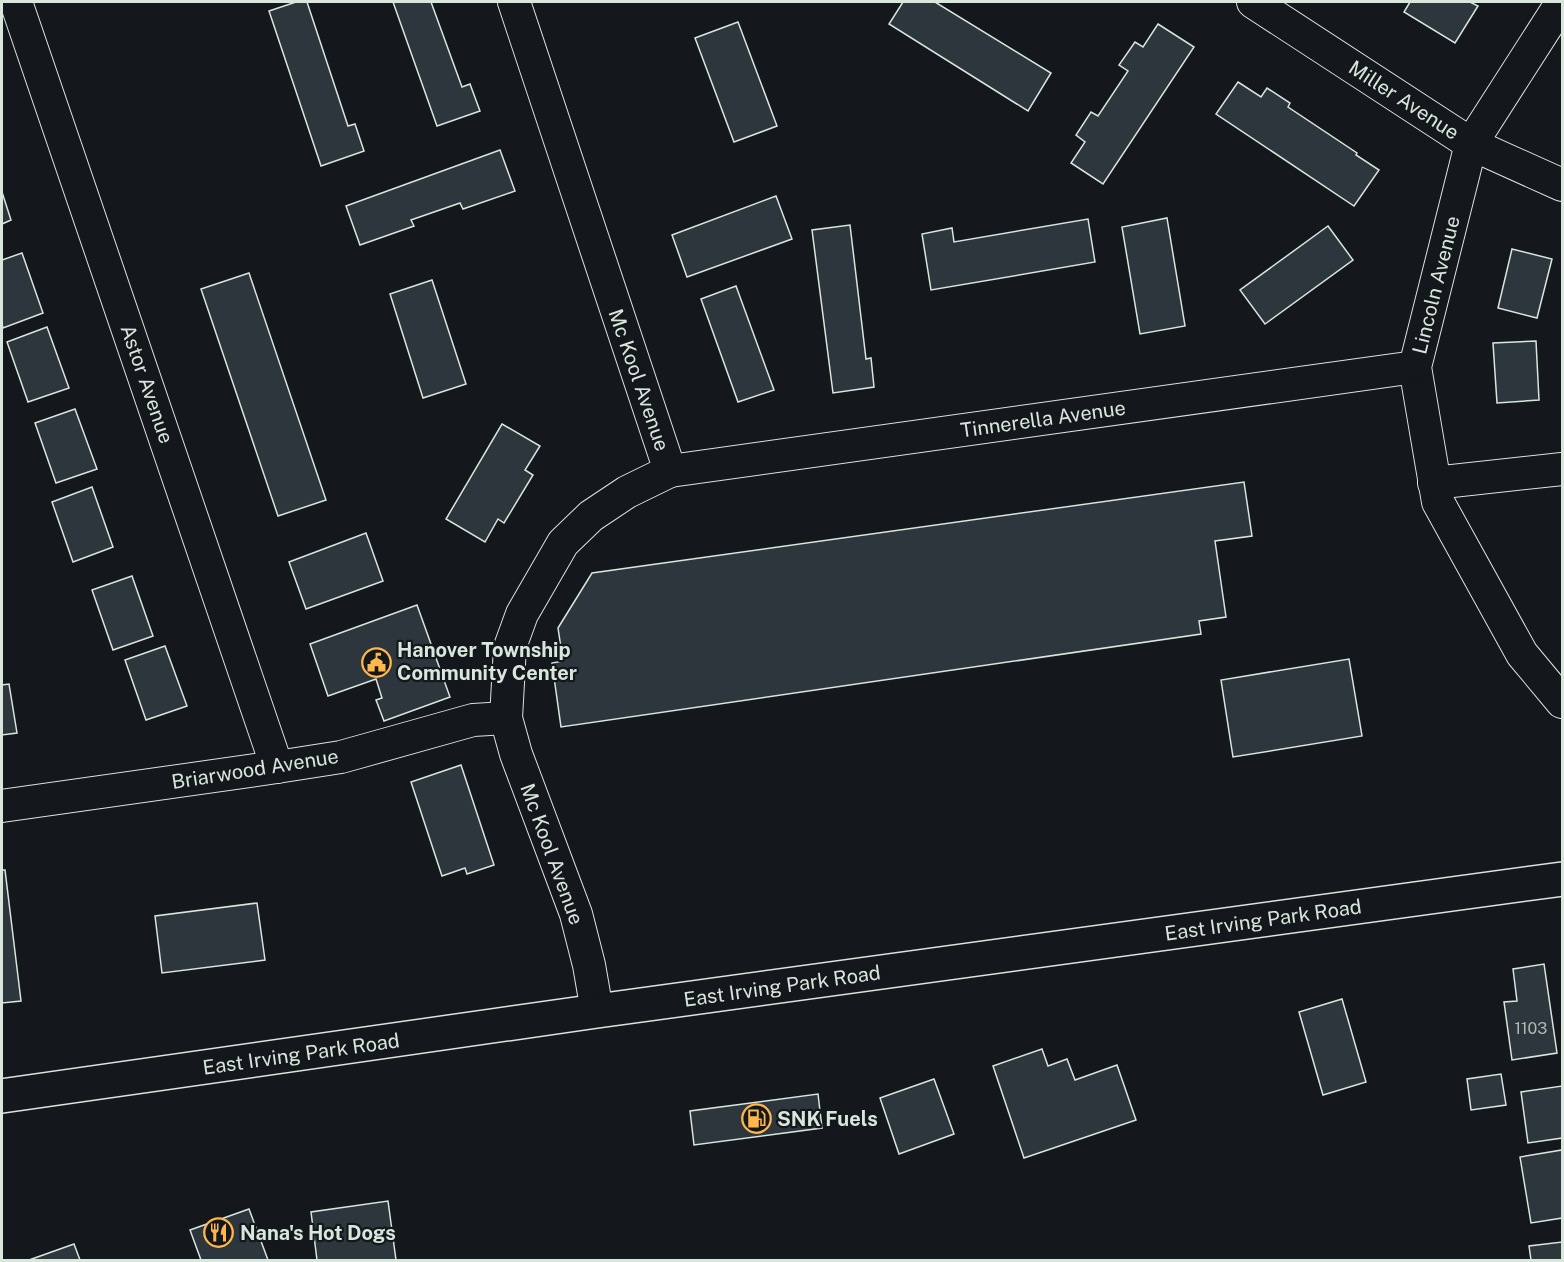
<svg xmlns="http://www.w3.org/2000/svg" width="1564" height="1262" font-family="'Public Sans',sans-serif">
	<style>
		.building { fill: #2c363c; stroke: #d8e6dc; stroke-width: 1.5 }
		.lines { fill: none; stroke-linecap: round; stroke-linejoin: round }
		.minor-casing { stroke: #d8e6dc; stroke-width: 34 }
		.major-casing { stroke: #d8e6dc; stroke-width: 36 }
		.minor { stroke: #14181c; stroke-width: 32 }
		.major { stroke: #14181c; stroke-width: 33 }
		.labels { text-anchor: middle; stroke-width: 4.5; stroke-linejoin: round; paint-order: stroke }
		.number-label { font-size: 16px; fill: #adbab4 }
		.street-label { font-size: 20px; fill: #d8e6dc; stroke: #14181c }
		.poi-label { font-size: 20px; font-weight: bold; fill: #d8e6dc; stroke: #14181c; text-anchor: start }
	</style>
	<rect width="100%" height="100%" fill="#14181c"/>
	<g class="building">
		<path d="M 296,2 L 307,2 L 348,126 L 355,124 L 364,151 L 321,166 L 269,11 Z"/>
		<path d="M 393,2 L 431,2 L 462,87 L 470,84 L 480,111 L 437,126 Z"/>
		<path d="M 903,2 L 935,2 L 1051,73 L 1028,111 L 889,24 Z"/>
		<path d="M 1410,2 L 1470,2 L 1478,6 L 1455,43 L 1404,12 Z"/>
		<path d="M 738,22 L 777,126 L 734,142 L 695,38 Z"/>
		<path d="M 1158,24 L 1194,47 L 1103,184 L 1071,163 L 1085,142 L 1076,135 L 1091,112 L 1098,116 L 1128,71 L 1119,65 L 1135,42 L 1143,47 Z"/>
		<path d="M 1238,82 L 1261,97 L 1267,88 L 1290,103 L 1288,107 L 1357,153 L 1356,155 L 1379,170 L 1354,206 L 1216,114 Z"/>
		<path d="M 500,150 L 515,191 L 463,209 L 460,203 L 411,220 L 414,226 L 360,245 L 346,206 Z"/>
		<path d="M 2,192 L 11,220 L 2,224 Z"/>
		<path d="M 776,196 L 792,239 L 687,277 L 672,235 Z"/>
		<path d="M 1167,218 L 1185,326 L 1140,334 L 1122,227 Z"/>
		<path d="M 1088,219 L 1095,262 L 931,290 L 922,234 L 952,228 L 954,242 Z"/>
		<path d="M 850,225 L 866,359 L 871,358 L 874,387 L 833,393 L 812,230 Z"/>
		<path d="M 1328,226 L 1353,260 L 1265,324 L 1240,290 Z"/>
		<path d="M 1512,249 L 1552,259 L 1537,318 L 1498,308 Z"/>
		<path d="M 22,253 L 43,313 L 3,328 L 2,324 L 2,260 Z"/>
		<path d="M 249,273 L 326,500 L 278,516 L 201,289 Z"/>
		<path d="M 432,280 L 466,384 L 423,398 L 390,294 Z"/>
		<path d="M 736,286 L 774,390 L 738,402 L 701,299 Z"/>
		<path d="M 47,327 L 69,388 L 28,402 L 7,342 Z"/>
		<path d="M 1536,341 L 1539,400 L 1497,403 L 1493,343 Z"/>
		<path d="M 75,409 L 97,469 L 56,483 L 35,423 Z"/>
		<path d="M 502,424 L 540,446 L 525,470 L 533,475 L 504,523 L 498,519 L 485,542 L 446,519 Z"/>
		<path d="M 1244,482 L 1252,536 L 1215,541 L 1226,617 L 1199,621 L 1201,634 L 561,727 L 552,663 L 563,661 L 558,628 L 592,573 Z"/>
		<path d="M 92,487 L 113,547 L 73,562 L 52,502 Z"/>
		<path d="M 366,533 L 383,581 L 306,609 L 289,562 Z"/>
		<path d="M 132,576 L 153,636 L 113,650 L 92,590 Z"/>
		<path d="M 417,605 L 450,697 L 384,721 L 376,700 L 382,698 L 376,679 L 328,696 L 310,644 Z"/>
		<path d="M 165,646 L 187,706 L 146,720 L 125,660 Z"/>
		<path d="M 1349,659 L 1362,736 L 1233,757 L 1221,680 Z"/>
		<path d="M 9,684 L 17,733 L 2,735 L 2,685 Z"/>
		<path d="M 461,765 L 494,865 L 467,874 L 465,868 L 442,876 L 411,782 Z"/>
		<path d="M 2,870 L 5,870 L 21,1001 L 2,1003 Z"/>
		<path d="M 257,903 L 265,960 L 162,973 L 155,916 Z"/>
		<path d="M 1544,964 L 1557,1053 L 1512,1060 L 1504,1002 L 1517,1001 L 1513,969 Z"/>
		<path d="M 1342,999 L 1366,1082 L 1323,1095 L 1299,1012 Z"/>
		<path d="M 1042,1049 L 1048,1066 L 1067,1059 L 1075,1080 L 1117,1065 L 1136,1120 L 1024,1158 L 993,1066 Z"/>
		<path d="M 1501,1074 L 1506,1105 L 1471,1110 L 1467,1079 Z"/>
		<path d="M 934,1079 L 954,1134 L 899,1154 L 880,1098 Z"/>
		<path d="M 1562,1086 L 1562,1138 L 1528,1143 L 1521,1092 Z"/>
		<path d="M 818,1094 L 822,1128 L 694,1145 L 690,1111 Z"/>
		<path d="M 1562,1150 L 1562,1218 L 1531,1223 L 1520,1157 Z"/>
		<path d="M 388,1201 L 396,1260 L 317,1260 L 311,1212 Z"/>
		<path d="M 249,1209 L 268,1260 L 201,1260 L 190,1230 Z"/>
		<path d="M 1562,1242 L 1562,1260 L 1531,1260 L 1529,1246 Z"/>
		<path d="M 74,1244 L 80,1260 L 29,1260 Z"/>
	</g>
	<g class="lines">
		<defs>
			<g id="minor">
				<path d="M 16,2 L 277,767"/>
				<path d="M 514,2 L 670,471 L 627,492 L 591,516 L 563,543 L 522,614 L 510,647 L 506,718 L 516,754 L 576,914 L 589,965 L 597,1011"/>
				<path d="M 1253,2 L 1471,144 L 1562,185"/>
				<path d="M 1562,2 L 1471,144 L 1415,367 L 1438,502 L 1522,654 L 1562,702"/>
				<path d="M 670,471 L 1415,367"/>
				<path d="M 1434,483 L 1562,469"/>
				<path d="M 2,806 L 277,767 L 341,757 L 473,720 L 506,718"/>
			</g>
			<path id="major" d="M 2,1096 L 597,1011 L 1562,879"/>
		</defs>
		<use href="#minor" class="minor-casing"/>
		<use href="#major" class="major-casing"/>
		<use href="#minor" class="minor"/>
		<use href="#major" class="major"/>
	</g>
	<defs>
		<symbol id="civic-ring" viewBox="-11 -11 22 22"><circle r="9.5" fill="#14181c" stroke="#ffb74d" stroke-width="1.5"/><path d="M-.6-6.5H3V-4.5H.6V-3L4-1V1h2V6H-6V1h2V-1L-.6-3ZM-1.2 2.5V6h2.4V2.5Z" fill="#ffb74d"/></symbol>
		<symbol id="fuel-ring" viewBox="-11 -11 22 22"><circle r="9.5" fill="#14181c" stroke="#ffb74d" stroke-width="1.5"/><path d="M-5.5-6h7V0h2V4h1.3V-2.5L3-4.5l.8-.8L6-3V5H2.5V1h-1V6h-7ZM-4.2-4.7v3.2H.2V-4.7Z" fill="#ffb74d"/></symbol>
		<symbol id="restaurant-ring" viewBox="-11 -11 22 22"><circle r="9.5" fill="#14181c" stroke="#ffb74d" stroke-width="1.5"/><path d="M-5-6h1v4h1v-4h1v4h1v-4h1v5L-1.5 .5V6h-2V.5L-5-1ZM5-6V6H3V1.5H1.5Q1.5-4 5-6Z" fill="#ffb74d"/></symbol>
	</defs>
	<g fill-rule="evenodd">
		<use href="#civic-ring" x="360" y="646" width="33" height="33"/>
		<use href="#fuel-ring" x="740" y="1102" width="33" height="33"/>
		<use href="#restaurant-ring" x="202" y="1216" width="33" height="33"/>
	</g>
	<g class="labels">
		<g class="number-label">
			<text x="1531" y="1034">1103</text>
		</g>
		<g class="street-label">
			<text transform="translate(1404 100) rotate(33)" y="7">Miller Avenue</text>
			<text transform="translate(1436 285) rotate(-76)" y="7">Lincoln Avenue</text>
			<text transform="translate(639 380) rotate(71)" y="7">Mc Kool Avenue</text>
			<text transform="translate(147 384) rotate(71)" y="7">Astor Avenue</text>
			<text transform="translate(1043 419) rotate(-8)" y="7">Tinnerella Avenue</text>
			<text transform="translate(255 769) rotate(-9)" y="7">Briarwood Avenue</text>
			<text transform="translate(552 854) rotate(70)" y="7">Mc Kool Avenue</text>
			<text transform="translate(1263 920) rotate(-8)" y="7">East Irving Park Road</text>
			<text transform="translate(782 986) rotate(-8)" y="7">East Irving Park Road</text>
			<text transform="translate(301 1054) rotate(-8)" y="7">East Irving Park Road</text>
		</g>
		<g class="poi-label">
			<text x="397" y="657">Hanover Township<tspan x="397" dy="23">Community Center</tspan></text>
			<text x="777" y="1126">SNK Fuels</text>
			<text x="240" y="1240">Nana's Hot Dogs</text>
		</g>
	</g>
	<rect width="1564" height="1262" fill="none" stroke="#d8e6dc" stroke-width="6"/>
</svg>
